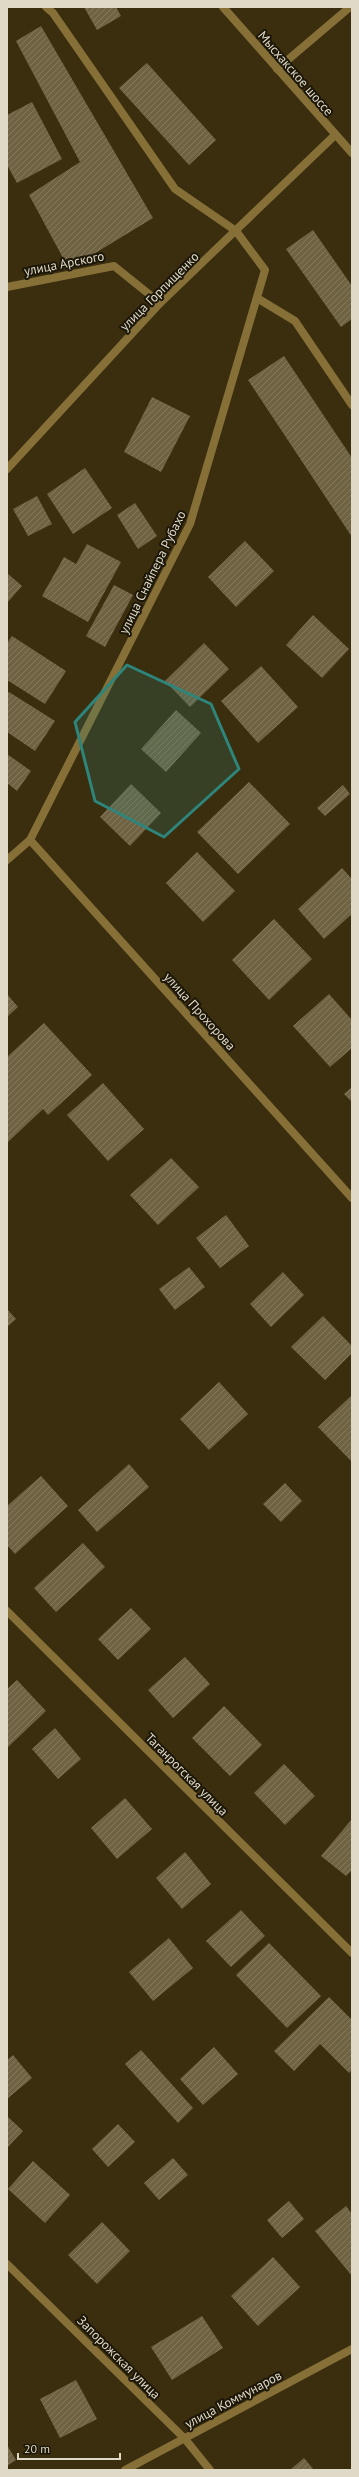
<svg xmlns="http://www.w3.org/2000/svg" width="359" height="2477" font-family="'PT Sans',sans-serif">
	<style>
		.building { fill: url(#building-hatch) }
		.lines { fill: none; stroke-linecap: round; stroke-linejoin: round }
		.service { stroke: #867038; stroke-width: 8 }
		.minor { stroke: #867038; stroke-width: 8 }
		.tertiary { stroke: #867038; stroke-width: 8 }
		.marked { fill: #2e857b; fill-opacity: 0.2; stroke: #2e857b; stroke-width: 3; stroke-linejoin: round }
		.labels { text-anchor: middle; stroke-width: 4; stroke-linejoin: round; paint-order: stroke }
		.street-label { font-size: 13px; fill: #dfd9c7; stroke: #1d170a }
	</style>
	<defs>
		<pattern id="building-hatch" width="6" height="6" patternUnits="userSpaceOnUse"><rect width="6" height="6" fill="#706343"/><path d="M-1 1l2-2M0 6l6-6M5 7l2-2" fill="none" stroke="#84795d"/></pattern>
	</defs>
	<rect width="100%" height="100%" fill="#3a2e0f"/>
	<g class="building">
		<path d="M 84,7 L 116,7 L 121,16 L 97,30 Z"/>
		<path d="M 41,26 L 153,218 L 69,269 L 29,195 L 80,162 L 16,41 Z"/>
		<path d="M 147,63 L 216,140 L 189,165 L 119,88 Z"/>
		<path d="M 32,102 L 62,159 L 17,183 L 7,165 L 7,115 Z"/>
		<path d="M 313,230 L 352,286 L 352,319 L 341,327 L 286,249 Z"/>
		<path d="M 284,356 L 352,458 L 352,537 L 248,380 Z"/>
		<path d="M 152,397 L 190,416 L 161,472 L 124,452 Z"/>
		<path d="M 85,468 L 112,508 L 73,534 L 47,494 Z"/>
		<path d="M 37,496 L 52,524 L 28,536 L 13,509 Z"/>
		<path d="M 135,503 L 157,536 L 138,549 L 117,515 Z"/>
		<path d="M 245,541 L 274,571 L 236,607 L 208,577 Z"/>
		<path d="M 87,544 L 121,562 L 88,622 L 42,596 L 64,557 L 76,564 Z"/>
		<path d="M 7,573 L 22,586 L 7,603 Z"/>
		<path d="M 114,585 L 133,595 L 105,647 L 86,636 Z"/>
		<path d="M 313,615 L 349,649 L 322,678 L 286,645 Z"/>
		<path d="M 12,636 L 66,671 L 45,704 L 7,680 L 7,643 Z"/>
		<path d="M 204,643 L 229,669 L 190,707 L 165,681 Z"/>
		<path d="M 261,666 L 298,707 L 258,743 L 221,701 Z"/>
		<path d="M 9,692 L 55,721 L 35,751 L 7,732 L 7,695 Z"/>
		<path d="M 176,710 L 201,733 L 166,772 L 141,749 Z"/>
		<path d="M 7,754 L 31,771 L 17,791 L 7,783 Z"/>
		<path d="M 249,782 L 290,824 L 238,874 L 197,832 Z"/>
		<path d="M 131,784 L 161,813 L 130,846 L 100,817 Z"/>
		<path d="M 343,785 L 350,794 L 325,816 L 317,808 Z"/>
		<path d="M 197,852 L 235,891 L 203,922 L 166,883 Z"/>
		<path d="M 342,868 L 352,879 L 352,914 L 324,939 L 298,909 Z"/>
		<path d="M 274,919 L 312,959 L 269,1000 L 232,960 Z"/>
		<path d="M 7,994 L 18,1007 L 7,1017 Z"/>
		<path d="M 329,994 L 352,1020 L 352,1048 L 330,1067 L 293,1026 Z"/>
		<path d="M 44,1023 L 92,1075 L 48,1115 L 43,1109 L 8,1142 L 7,1057 Z"/>
		<path d="M 103,1083 L 144,1129 L 108,1161 L 67,1115 Z"/>
		<path d="M 352,1087 L 352,1102 L 344,1094 Z"/>
		<path d="M 171,1158 L 199,1187 L 158,1225 L 130,1195 Z"/>
		<path d="M 226,1215 L 249,1246 L 220,1268 L 196,1238 Z"/>
		<path d="M 189,1267 L 205,1287 L 175,1310 L 159,1289 Z"/>
		<path d="M 283,1272 L 304,1295 L 271,1327 L 250,1304 Z"/>
		<path d="M 7,1309 L 16,1319 L 7,1327 Z"/>
		<path d="M 323,1316 L 352,1346 L 352,1353 L 325,1380 L 291,1347 Z"/>
		<path d="M 219,1382 L 248,1414 L 209,1450 L 180,1419 Z"/>
		<path d="M 352,1395 L 352,1460 L 351,1461 L 318,1427 Z"/>
		<path d="M 129,1464 L 149,1487 L 97,1532 L 78,1510 Z"/>
		<path d="M 41,1476 L 68,1506 L 15,1554 L 7,1545 L 7,1506 Z"/>
		<path d="M 285,1483 L 302,1501 L 281,1522 L 263,1504 Z"/>
		<path d="M 83,1543 L 105,1567 L 56,1612 L 34,1588 Z"/>
		<path d="M 131,1608 L 151,1629 L 118,1660 L 98,1639 Z"/>
		<path d="M 185,1657 L 210,1684 L 173,1718 L 148,1690 Z"/>
		<path d="M 17,1680 L 46,1711 L 7,1748 L 7,1689 Z"/>
		<path d="M 224,1706 L 262,1745 L 230,1776 L 192,1738 Z"/>
		<path d="M 55,1728 L 81,1759 L 58,1779 L 32,1749 Z"/>
		<path d="M 284,1764 L 315,1796 L 285,1825 L 254,1793 Z"/>
		<path d="M 125,1798 L 152,1829 L 117,1859 L 91,1828 Z"/>
		<path d="M 352,1819 L 352,1870 L 346,1876 L 321,1856 Z"/>
		<path d="M 185,1852 L 211,1884 L 182,1909 L 156,1878 Z"/>
		<path d="M 241,1910 L 265,1936 L 231,1967 L 206,1941 Z"/>
		<path d="M 169,1938 L 193,1968 L 153,2001 L 129,1972 Z"/>
		<path d="M 269,1943 L 321,1996 L 287,2028 L 236,1975 Z"/>
		<path d="M 329,1997 L 352,2020 L 352,2070 L 349,2073 L 320,2044 L 294,2071 L 274,2051 Z"/>
		<path d="M 214,2047 L 238,2074 L 203,2105 L 180,2079 Z"/>
		<path d="M 141,2050 L 193,2108 L 178,2123 L 125,2064 Z"/>
		<path d="M 13,2055 L 32,2078 L 7,2099 L 7,2060 Z"/>
		<path d="M 7,2116 L 23,2131 L 7,2148 Z"/>
		<path d="M 118,2124 L 135,2142 L 108,2167 L 92,2149 Z"/>
		<path d="M 173,2158 L 188,2175 L 159,2200 L 144,2183 Z"/>
		<path d="M 33,2161 L 70,2195 L 45,2223 L 8,2189 Z"/>
		<path d="M 289,2201 L 304,2219 L 282,2238 L 267,2220 Z"/>
		<path d="M 346,2206 L 352,2214 L 352,2276 L 315,2231 Z"/>
		<path d="M 102,2222 L 130,2251 L 97,2284 L 68,2255 Z"/>
		<path d="M 273,2257 L 300,2287 L 258,2326 L 231,2296 Z"/>
		<path d="M 202,2316 L 223,2348 L 172,2380 L 151,2347 Z"/>
		<path d="M 76,2380 L 97,2419 L 60,2438 L 40,2399 Z"/>
		<path d="M 7,2445 L 16,2460 L 7,2466 Z"/>
		<path d="M 304,2458 L 314,2470 L 290,2470 Z"/>
	</g>
	<g class="lines">
		<g class="service">
			<path d="M 277,69 L 350,7"/>
			<path d="M 257,298 L 295,321 L 352,405"/>
		</g>
		<g class="minor">
			<path d="M 7,287 L 114,266 L 160,303"/>
			<path d="M 7,469 L 160,303 L 334,136"/>
			<path d="M 30,840 L 352,1198"/>
			<path d="M 7,860 L 30,840 L 190,524 L 265,270 L 236,231 L 175,189 L 53,13 L 46,7"/>
			<path d="M 7,1611 L 352,1953"/>
			<path d="M 7,2264 L 185,2439 L 210,2470"/>
			<path d="M 125,2470 L 352,2349"/>
		</g>
		<path class="tertiary" d="M 223,7 L 352,153"/>
	</g>
	<path class="marked" d="M 127,665 L 211,704 L 239,769 L 164,837 L 95,801 L 75,722 Z"/>
	<g class="labels">
		<g class="street-label">
			<text transform="translate(296 73) rotate(49)" y="5">Мысхакское шоссе</text>
			<text transform="translate(64 263) rotate(-11)" y="5">улица Арского</text>
			<text transform="translate(159 291) rotate(-45)" y="5">улица Горпищенко</text>
			<text transform="translate(152 572) rotate(-64)" y="5">улица Снайпера Рубахо</text>
			<text transform="translate(200 1011) rotate(48)" y="5">улица Прохорова</text>
			<text transform="translate(187 1774) rotate(45)" y="5">Таганрогская улица</text>
			<text transform="translate(119 2357) rotate(45)" y="5">Запорожская улица</text>
			<text transform="translate(233 2399) rotate(-28)" y="5">улица Коммунаров</text>
		</g>
	</g>
	<rect width="359" height="2477" fill="none" stroke="#dfd9c7" stroke-width="16"/>
	<path d="M18 2453v6h102v-6" fill="none" stroke="#dfd9c7" stroke-width="2"/>
	<text x="24" y="2453" font-size="12" fill="#dfd9c7" stroke="#1d170a" stroke-width="3" paint-order="stroke">20 m</text>
</svg>
